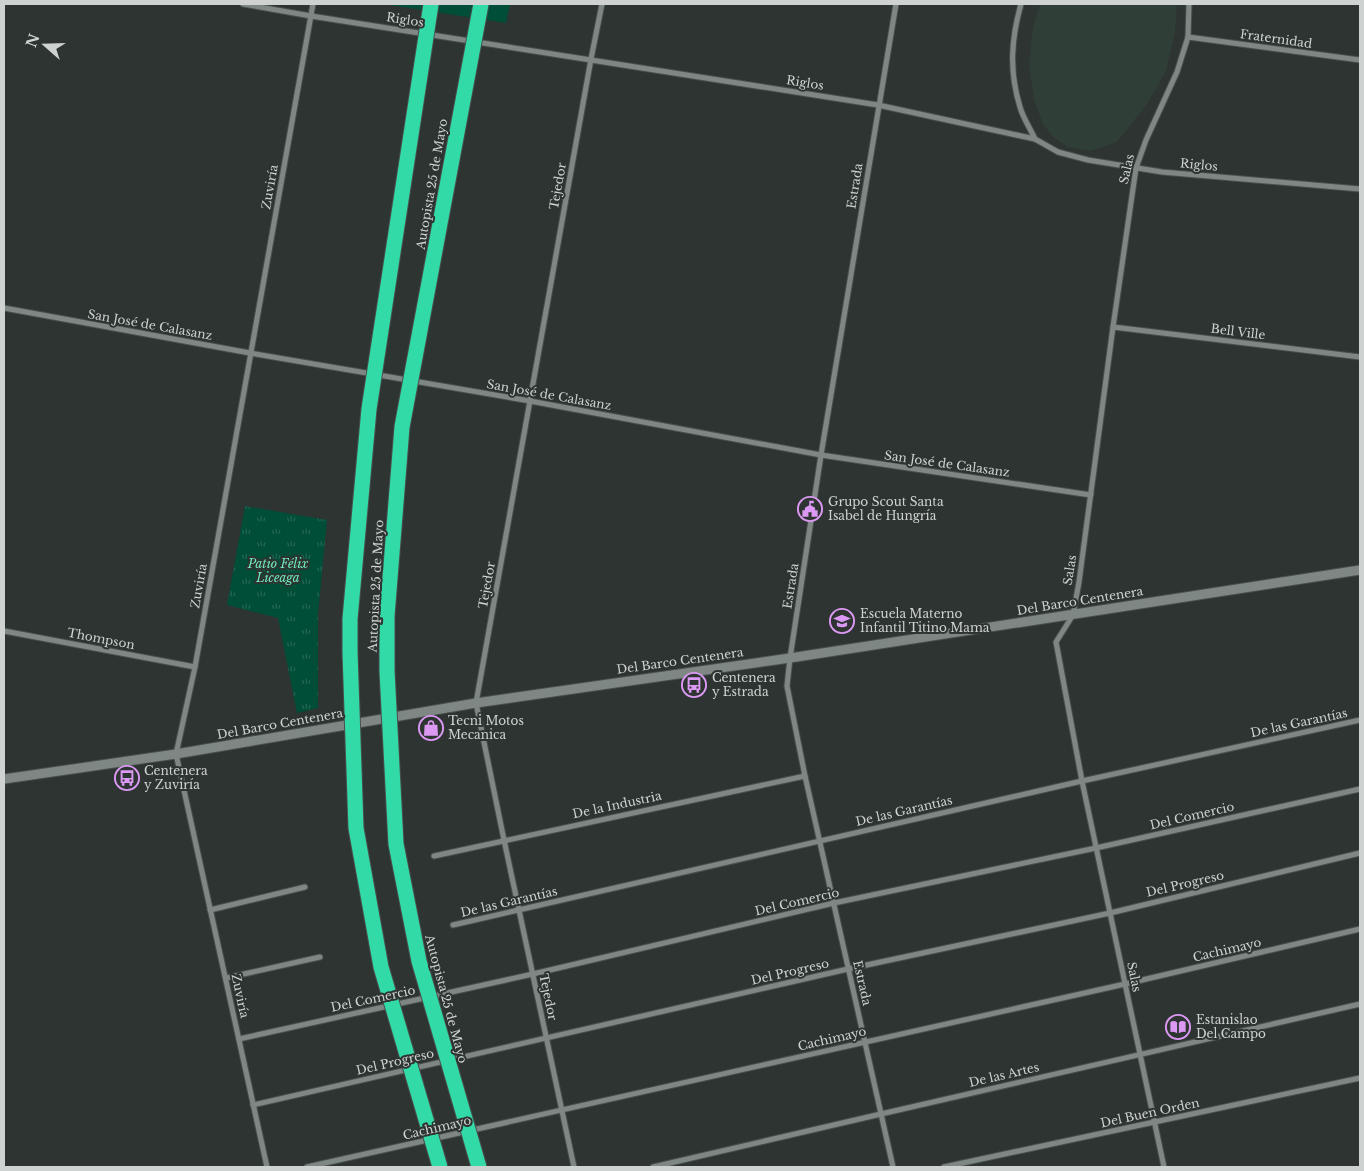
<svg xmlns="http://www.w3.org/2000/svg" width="1364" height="1171" font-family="'Libre Baskerville',serif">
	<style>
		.built { fill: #2f3e37 }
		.grass { fill: #004d38 }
		.park { fill: url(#park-tufts) }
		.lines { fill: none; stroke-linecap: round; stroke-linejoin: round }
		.minor-casing { stroke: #494f4d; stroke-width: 7 }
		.tertiary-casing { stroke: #494f4d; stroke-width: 11 }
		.minor { stroke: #7e8783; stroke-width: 5 }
		.tertiary { stroke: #7e8783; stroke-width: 9 }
		.motorway-bridge-casing { stroke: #494f4d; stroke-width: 17; stroke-linecap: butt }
		.motorway-bridge { stroke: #32daa7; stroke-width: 15 }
		.labels { text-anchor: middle; stroke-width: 4; stroke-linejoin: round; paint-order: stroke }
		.street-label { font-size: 12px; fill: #ced3d1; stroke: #2d3431 }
		.poi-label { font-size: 12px; fill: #ced3d1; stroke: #2d3431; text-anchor: start }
		.park-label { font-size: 12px; font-style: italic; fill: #71efc1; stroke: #2d3431 }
	</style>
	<defs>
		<pattern id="park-tufts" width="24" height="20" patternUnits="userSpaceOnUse" patternTransform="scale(1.25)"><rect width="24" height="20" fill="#004d38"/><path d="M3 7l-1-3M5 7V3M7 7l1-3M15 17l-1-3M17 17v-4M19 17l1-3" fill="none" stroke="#246654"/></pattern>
	</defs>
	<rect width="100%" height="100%" fill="#2d3431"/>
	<path class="built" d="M 1040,4 L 1177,4 L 1175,32 L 1166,71 L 1147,104 L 1117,142 L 1091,151 L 1068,147 L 1053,137 L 1043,124 L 1034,100 L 1029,64 L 1033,27 Z"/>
	<path class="grass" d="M 390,4 L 510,4 L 506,23 L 390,5 Z"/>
	<path class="park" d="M 245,506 L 327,520 L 318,614 L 318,708 L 297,713 L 278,618 L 227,605 Z"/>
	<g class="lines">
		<defs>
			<g id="minor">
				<path d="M 243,4 L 311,16 L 878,105 L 1035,139 L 1058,152 L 1088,160 L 1162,172 L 1360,189"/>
				<path d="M 1021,4 C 1011,40 1009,71 1020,107 C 1023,118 1030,128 1035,139"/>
				<path d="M 1188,37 L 1360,60"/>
				<path d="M 4,308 L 250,353 L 530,401 L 821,455 L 1091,495"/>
				<path d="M 1113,327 L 1360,357"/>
				<path d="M 4,631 L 195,667"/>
				<path d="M 434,856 L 805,776"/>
				<path d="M 210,910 L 305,887"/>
				<path d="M 453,925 L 1082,781 L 1360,720"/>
				<path d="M 226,978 L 320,957"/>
				<path d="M 239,1039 L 533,974 L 834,903 L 1096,848 L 1360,789"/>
				<path d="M 253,1105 L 848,969 L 1110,913 L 1360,853"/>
				<path d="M 267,1167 L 176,754 L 195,667 L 313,4"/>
				<path d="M 307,1167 L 1125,984 L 1360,929"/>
				<path d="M 574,1167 L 504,840 L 476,703 L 591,59 L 602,4"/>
				<path d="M 653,1167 L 881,1114 L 1360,1004"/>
				<path d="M 893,1167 L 805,776 L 787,686 L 790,658 L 821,455 L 896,4"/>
				<path d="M 944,1167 L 1360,1078"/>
				<path d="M 1164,1167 L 1082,781 L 1056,642 L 1073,615 L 1079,582 L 1113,327 L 1136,168 L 1146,140 L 1177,72 L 1188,37 L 1189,4"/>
			</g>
			<path id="tertiary" d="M 4,779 L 176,754 L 476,703 L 790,658 L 1360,570"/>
		</defs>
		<use href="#minor" class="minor-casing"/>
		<use href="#tertiary" class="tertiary-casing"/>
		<use href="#minor" class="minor"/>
		<use href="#tertiary" class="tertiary"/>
		<defs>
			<g id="motorway-bridge">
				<path d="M 431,4 L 369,409 L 350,619 L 350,652 L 356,828 L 381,967 L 440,1167"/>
				<path d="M 479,1167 L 419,961 L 396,844 L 387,671 L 387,616 L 402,427 L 481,4"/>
			</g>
		</defs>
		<use href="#motorway-bridge" class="motorway-bridge-casing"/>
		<use href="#motorway-bridge" class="motorway-bridge"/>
	</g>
	<defs>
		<symbol id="civic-ring" viewBox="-11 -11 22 22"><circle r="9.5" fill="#2d3431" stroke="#dc99f4" stroke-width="1.5"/><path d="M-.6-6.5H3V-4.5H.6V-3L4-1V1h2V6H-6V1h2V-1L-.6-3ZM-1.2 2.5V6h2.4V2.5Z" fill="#dc99f4"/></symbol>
		<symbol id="school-ring" viewBox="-11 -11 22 22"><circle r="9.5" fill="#2d3431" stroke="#dc99f4" stroke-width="1.5"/><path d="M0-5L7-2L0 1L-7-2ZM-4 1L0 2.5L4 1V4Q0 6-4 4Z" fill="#dc99f4"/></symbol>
		<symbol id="bus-ring" viewBox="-11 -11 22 22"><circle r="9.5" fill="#2d3431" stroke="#dc99f4" stroke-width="1.5"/><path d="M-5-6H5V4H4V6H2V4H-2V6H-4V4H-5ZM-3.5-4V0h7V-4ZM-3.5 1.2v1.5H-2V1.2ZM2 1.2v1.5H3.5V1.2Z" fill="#dc99f4"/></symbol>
		<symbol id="shop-ring" viewBox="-11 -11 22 22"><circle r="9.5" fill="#2d3431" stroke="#dc99f4" stroke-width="1.5"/><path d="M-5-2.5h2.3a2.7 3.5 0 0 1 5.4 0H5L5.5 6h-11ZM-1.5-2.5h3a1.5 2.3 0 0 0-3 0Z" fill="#dc99f4"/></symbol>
		<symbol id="library-ring" viewBox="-11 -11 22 22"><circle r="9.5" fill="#2d3431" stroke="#dc99f4" stroke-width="1.5"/><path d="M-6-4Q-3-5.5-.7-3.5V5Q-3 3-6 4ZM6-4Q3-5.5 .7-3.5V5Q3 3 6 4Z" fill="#dc99f4"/></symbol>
	</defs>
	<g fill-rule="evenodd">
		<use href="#civic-ring" x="796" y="495" width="28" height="28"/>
		<use href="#school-ring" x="828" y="607" width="28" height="28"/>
		<use href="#bus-ring" x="680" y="671" width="28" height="28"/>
		<use href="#shop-ring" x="417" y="714" width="28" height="28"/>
		<use href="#bus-ring" x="113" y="764" width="28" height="28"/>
		<use href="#library-ring" x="1164" y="1013" width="28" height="28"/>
	</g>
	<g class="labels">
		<g class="street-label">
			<text transform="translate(405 20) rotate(9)" y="4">Riglos</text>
			<text transform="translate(1276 39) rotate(8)" y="4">Fraternidad</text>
			<text transform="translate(805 83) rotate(9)" y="4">Riglos</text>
			<text transform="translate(1199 165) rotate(5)" y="4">Riglos</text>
			<text transform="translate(1127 169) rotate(-77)" y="4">Salas</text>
			<text transform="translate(432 184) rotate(-80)" y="4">Autopista 25 de Mayo</text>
			<text transform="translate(558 186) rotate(-80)" y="4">Tejedor</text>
			<text transform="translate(855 186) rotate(-81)" y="4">Estrada</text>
			<text transform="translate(270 187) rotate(-80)" y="4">Zuviría</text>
			<text transform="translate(150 325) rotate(10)" y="4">San José de Calasanz</text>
			<text transform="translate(1238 332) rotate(7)" y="4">Bell Ville</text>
			<text transform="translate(549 395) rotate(10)" y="4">San José de Calasanz</text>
			<text transform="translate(947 464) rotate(8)" y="4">San José de Calasanz</text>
			<text transform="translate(1070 570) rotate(-81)" y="4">Salas</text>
			<text transform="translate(487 585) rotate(-80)" y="4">Tejedor</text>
			<text transform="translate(199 586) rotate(-80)" y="4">Zuviría</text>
			<text transform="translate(376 586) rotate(-87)" y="4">Autopista 25 de Mayo</text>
			<text transform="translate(791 586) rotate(-81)" y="4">Estrada</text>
			<text transform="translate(1080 601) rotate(-9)" y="4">Del Barco Centenera</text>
			<text transform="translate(101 639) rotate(11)" y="4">Thompson</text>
			<text transform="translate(680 661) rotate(-8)" y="4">Del Barco Centenera</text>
			<text transform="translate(1299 723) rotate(-12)" y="4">De las Garantías</text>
			<text transform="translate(280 724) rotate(-10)" y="4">Del Barco Centenera</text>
			<text transform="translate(617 805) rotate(-12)" y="4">De la Industria</text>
			<text transform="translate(904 811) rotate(-13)" y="4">De las Garantías</text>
			<text transform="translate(1192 816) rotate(-13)" y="4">Del Comercio</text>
			<text transform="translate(1185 884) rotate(-13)" y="4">Del Progreso</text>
			<text transform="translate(509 902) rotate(-13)" y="4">De las Garantías</text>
			<text transform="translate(797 902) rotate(-13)" y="4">Del Comercio</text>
			<text transform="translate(1227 950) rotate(-13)" y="4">Cachimayo</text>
			<text transform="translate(790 972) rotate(-13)" y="4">Del Progreso</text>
			<text transform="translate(1134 977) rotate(78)" y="4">Salas</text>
			<text transform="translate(862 983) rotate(77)" y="4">Estrada</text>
			<text transform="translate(240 996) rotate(78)" y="4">Zuviría</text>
			<text transform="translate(548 997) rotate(78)" y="4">Tejedor</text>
			<text transform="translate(373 999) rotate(-12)" y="4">Del Comercio</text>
			<text transform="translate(446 999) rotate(75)" y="4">Autopista 25 de Mayo</text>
			<text transform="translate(832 1039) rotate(-13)" y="4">Cachimayo</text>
			<text transform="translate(395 1062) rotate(-13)" y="4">Del Progreso</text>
			<text transform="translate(1004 1075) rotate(-13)" y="4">De las Artes</text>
			<text transform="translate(1150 1113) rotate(-12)" y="4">Del Buen Orden</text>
			<text transform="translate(437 1128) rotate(-13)" y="4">Cachimayo</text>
		</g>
		<g class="poi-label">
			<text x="828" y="506">Grupo Scout Santa<tspan x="828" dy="14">Isabel de Hungría</tspan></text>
			<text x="860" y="618">Escuela Materno<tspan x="860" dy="14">Infantil Titino Mama</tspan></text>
			<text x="712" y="682">Centenera<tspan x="712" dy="14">y Estrada</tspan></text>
			<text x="448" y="725">Tecni Motos<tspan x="448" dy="14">Mecanica</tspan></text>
			<text x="144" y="775">Centenera<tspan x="144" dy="14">y Zuviría</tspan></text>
			<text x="1196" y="1024">Estanislao<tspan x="1196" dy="14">Del Campo</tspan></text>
		</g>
		<g class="park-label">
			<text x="278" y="568">Patio Félix<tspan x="278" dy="14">Liceaga</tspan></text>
		</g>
	</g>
	<rect width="1364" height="1171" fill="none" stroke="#ced3d1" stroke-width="10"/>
	<g transform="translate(45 45) rotate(290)" stroke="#2d3431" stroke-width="4" paint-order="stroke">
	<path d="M0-4L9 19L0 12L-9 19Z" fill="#ced3d1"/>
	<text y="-8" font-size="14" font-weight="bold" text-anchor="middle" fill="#ced3d1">N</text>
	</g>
</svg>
